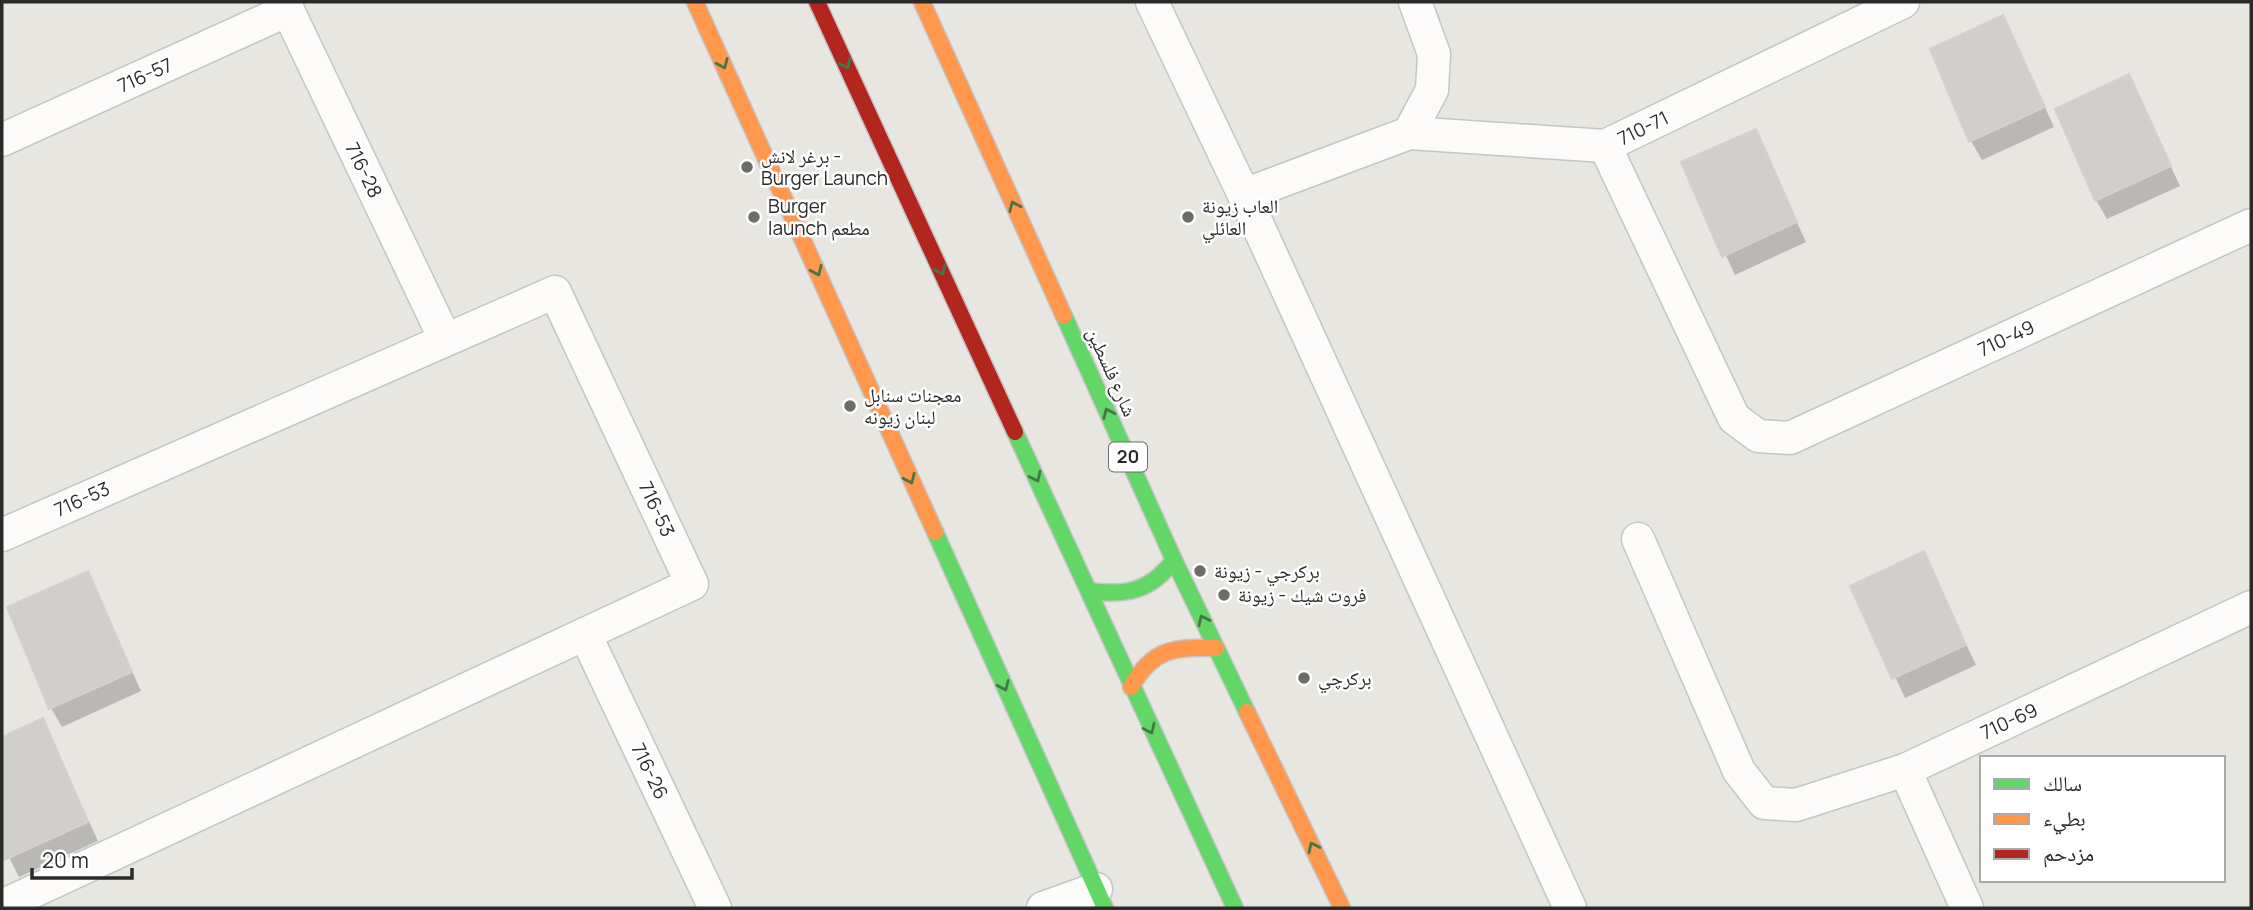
<svg xmlns="http://www.w3.org/2000/svg" width="2253" height="910" font-family="Manrope,'Noto Naskh Arabic',sans-serif">
	<style>
		.shadow { fill: #0003 }
		.building { fill: #d1cfcc; stroke: #d3d1cd; stroke-width: 2 }
		.lines { fill: none; stroke-linecap: round; stroke-linejoin: round }
		.street-casing { stroke: #c6c5c5; stroke-width: 35 }
		.fast-casing { stroke: #c6c5c5; stroke-width: 19 }
		.slow-casing { stroke: #c6c5c5; stroke-width: 19 }
		.jam-casing { stroke: #c6c5c5; stroke-width: 19 }
		.street { stroke: #fcfbfa; stroke-width: 32 }
		.fast { stroke: #63d668; stroke-width: 16 }
		.slow { stroke: #ff974d; stroke-width: 16 }
		.jam { stroke: #b3261e; stroke-width: 16 }
		.oneway { stroke: #447746 }
		.poi-dot { fill: #6c6c6a; stroke: #fff; stroke-width: 2.5 }
		.labels { text-anchor: middle; stroke-width: 5; stroke-linejoin: round; paint-order: stroke }
		.shield { fill: #fff; stroke: #6a6a6a; stroke-width: 2 }
		.shield-label { font-size: 18px; font-weight: bold; fill: #2a2a2a }
		.street-label { font-size: 19px; fill: #2a2a2a; stroke: #fff }
		.poi-label { font-size: 19px; fill: #2a2a2a; stroke: #fff; text-anchor: start }
	</style>
	<rect width="100%" height="100%" fill="#e8e6e1"/>
	<g class="shadow">
		<path d="M 2003,17 L 2054,127 L 1982,160 L 1971,141 Z"/>
		<path d="M 2128,76 L 2180,186 L 2107,219 L 2096,200 Z"/>
		<path d="M 1755,131 L 1806,242 L 1735,275 L 1683,163 Z"/>
		<path d="M 1923,554 L 1976,665 L 1905,698 L 1853,586 Z"/>
		<path d="M 88,573 L 141,691 L 62,727 L 51,708 Z"/>
		<path d="M 42,720 L 98,841 L 19,877 L 2,843 L 2,739 Z"/>
	</g>
	<g class="building">
		<path d="M 2003,15 L 2045,107 L 1969,142 L 1930,49 Z"/>
		<path d="M 2129,74 L 2171,166 L 2095,201 L 2055,109 Z"/>
		<path d="M 1756,129 L 1797,222 L 1722,257 L 1681,162 Z"/>
		<path d="M 1924,551 L 1966,645 L 1892,679 L 1850,586 Z"/>
		<path d="M 88,571 L 132,672 L 49,709 L 7,607 Z"/>
		<path d="M 43,718 L 88,822 L 2,861 L 2,737 Z"/>
	</g>
	<g class="lines">
		<defs>
			<g id="street">
				<path d="M 284,2 L 445,339"/>
				<path d="M 1152,2 L 1244,195 L 1570,908"/>
				<path d="M 1903,2 L 1605,146 L 1734,418 L 1758,436 L 1790,438 L 2251,225"/>
				<path d="M 1409,133 L 1432,90 L 1434,54 L 1415,2"/>
				<path d="M 2,140 L 288,10"/>
				<path d="M 1244,195 L 1409,133 L 1605,146"/>
				<path d="M 2,535 L 555,292 L 692,584 L 2,906"/>
				<path d="M 1638,539 L 1739,771 L 1764,803 L 1796,805 L 1905,770"/>
				<path d="M 585,634 L 715,908"/>
				<path d="M 1043,908 L 1096,889"/>
				<path d="M 1967,908 L 1905,770 L 2251,607"/>
			</g>
			<g id="fast">
				<path d="M 1064,316 L 1174,560 L 1247,712"/>
				<path d="M 1015,432 L 1235,908"/>
				<path d="M 935,532 L 1105,908"/>
				<path d="M 1089,591 C 1126,596 1151,591 1174,560"/>
			</g>
			<g id="slow">
				<path d="M 695,2 L 935,532"/>
				<path d="M 922,2 L 1064,316"/>
				<path d="M 1131,687 C 1153,648 1174,647 1216,648"/>
				<path d="M 1247,712 L 1342,908"/>
			</g>
			<path id="jam" d="M 817,2 L 1015,432"/>
		</defs>
		<use href="#street" class="street-casing"/>
		<use href="#fast" class="fast-casing"/>
		<use href="#slow" class="slow-casing"/>
		<use href="#jam" class="jam-casing"/>
		<use href="#street" class="street"/>
		<use href="#fast" class="fast"/>
		<use href="#slow" class="slow"/>
		<use href="#jam" class="jam"/>
	</g>
	<defs><path id="oneway-chevron" d="M-2-3.5L2.5 0L-2 3.5" fill="none" stroke-width="1.6" stroke-linecap="round" stroke-linejoin="round" transform="scale(1.75)"/></defs>
	<g class="oneway">
		<use href="#oneway-chevron" transform="translate(723 64) rotate(66)"/>
		<use href="#oneway-chevron" transform="translate(846 64) rotate(65)"/>
		<use href="#oneway-chevron" transform="translate(1014 206) rotate(-114)"/>
		<use href="#oneway-chevron" transform="translate(941 270) rotate(65)"/>
		<use href="#oneway-chevron" transform="translate(817 271) rotate(66)"/>
		<use href="#oneway-chevron" transform="translate(1108 413) rotate(-114)"/>
		<use href="#oneway-chevron" transform="translate(1036 477) rotate(65)"/>
		<use href="#oneway-chevron" transform="translate(910 479) rotate(66)"/>
		<use href="#oneway-chevron" transform="translate(1203 620) rotate(-116)"/>
		<use href="#oneway-chevron" transform="translate(1004 686) rotate(66)"/>
		<use href="#oneway-chevron" transform="translate(1150 729) rotate(65)"/>
		<use href="#oneway-chevron" transform="translate(1313 847) rotate(-116)"/>
	</g>
	<g class="poi-dot">
		<circle cx="747" cy="167" r="7"/>
		<circle cx="754" cy="217" r="7"/>
		<circle cx="1188" cy="217" r="7"/>
		<circle cx="850" cy="406" r="7"/>
		<circle cx="1200" cy="571" r="7"/>
		<circle cx="1224" cy="595" r="7"/>
		<circle cx="1304" cy="678" r="7"/>
	</g>
	<g class="labels">
		<rect class="shield" x="1109" y="442.5" width="38" height="29" rx="5"/>
		<g class="shield-label">
			<text x="1128" y="463">20</text>
		</g>
		<g class="street-label">
			<text transform="translate(145 75) rotate(-24)" y="7">716-57</text>
			<text transform="translate(1643 128) rotate(-26)" y="7">710-71</text>
			<text transform="translate(364 170) rotate(64)" y="7">716-28</text>
			<text transform="translate(2006 338) rotate(-25)" y="7">710-49</text>
			<text transform="translate(1112 372) rotate(66)" y="7">شارع فلسطين</text>
			<text transform="translate(82 499) rotate(-24)" y="7">716-53</text>
			<text transform="translate(657 509) rotate(65)" y="7">716-53</text>
			<text transform="translate(2009 721) rotate(-25)" y="7">710-69</text>
			<text transform="translate(650 771) rotate(64)" y="7">716-26</text>
		</g>
		<g class="poi-label">
			<text x="761" y="163">برغر لانش -<tspan x="761" dy="22">Burger Launch</tspan></text>
			<text x="768" y="213">Burger<tspan x="768" dy="22">launch مطعم</tspan></text>
			<text x="1202" y="213">العاب زيونة<tspan x="1202" dy="22">العائلي</tspan></text>
			<text x="864" y="402">معجنات سنابل<tspan x="864" dy="22">لبنان زيونه</tspan></text>
			<text x="1214" y="578">بركرجي - زيونة</text>
			<text x="1238" y="602">فروت شيك - زيونة</text>
			<text x="1318" y="685">بركرچي</text>
		</g>
	</g>
	<rect width="2253" height="910" fill="none" stroke="#2a2a2a" stroke-width="7"/>
	<rect x="1980" y="756" width="245" height="126" fill="#ffffff" stroke="#aaaaaa" stroke-width="2"/>
	<rect x="1994" y="779" width="35" height="10" fill="#63d668" stroke="#aaaaaa" stroke-width="2"/>
	<text x="2043" y="791" font-size="21" fill="#2a2a2a">سالك</text>
	<rect x="1994" y="814" width="35" height="10" fill="#ff974d" stroke="#aaaaaa" stroke-width="2"/>
	<text x="2043" y="826" font-size="21" fill="#2a2a2a">بطيء</text>
	<rect x="1994" y="849" width="35" height="10" fill="#b3261e" stroke="#aaaaaa" stroke-width="2"/>
	<text x="2043" y="861" font-size="21" fill="#2a2a2a">مزدحم</text>
	<path d="M32 868v10h100v-10" fill="none" stroke="#2a2a2a" stroke-width="3.5"/>
	<text x="42" y="868" font-size="21" fill="#2a2a2a" stroke="#ffffff" stroke-width="5" paint-order="stroke">20 m</text>
</svg>
